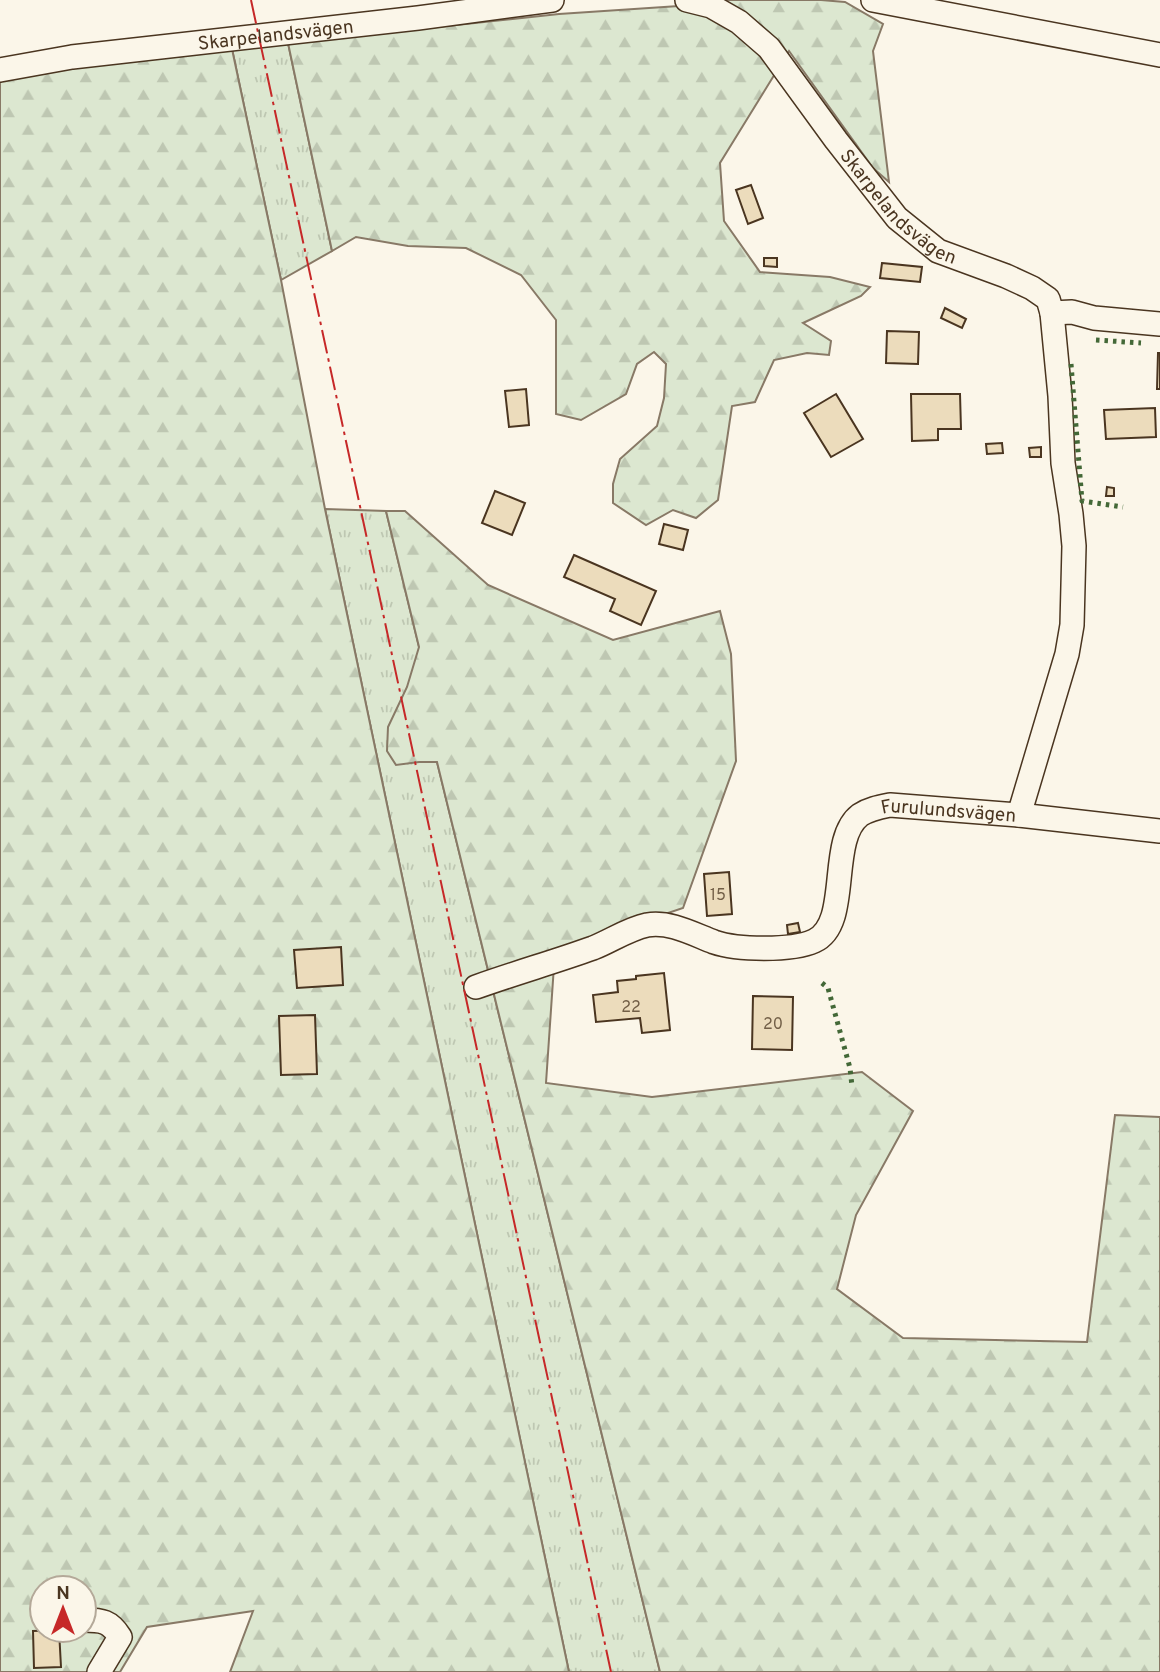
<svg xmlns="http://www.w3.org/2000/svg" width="1160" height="1672" font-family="Overpass,sans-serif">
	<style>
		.grass { fill: url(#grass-tufts); stroke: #887966; stroke-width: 2 }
		.forest { fill: url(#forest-firs); stroke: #887966; stroke-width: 2; fill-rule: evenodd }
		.building { fill: #ecdcbc; stroke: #4a3520; stroke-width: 2 }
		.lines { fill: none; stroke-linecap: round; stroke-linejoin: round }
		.minor-casing { stroke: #4a3520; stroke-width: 26 }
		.minor { stroke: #fbf6e9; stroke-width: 23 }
		.hedge { stroke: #436837; stroke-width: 5; stroke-dasharray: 3.5 5; stroke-linecap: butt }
		.power { stroke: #c62828; stroke-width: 2; stroke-dasharray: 24 5 3.5 5; stroke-linecap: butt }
		.labels { text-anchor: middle; stroke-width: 5; stroke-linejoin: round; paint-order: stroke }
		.number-label { font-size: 16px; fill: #725f47 }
		.street-label { font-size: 19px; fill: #4a3520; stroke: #fbf6e9 }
	</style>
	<defs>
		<pattern id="grass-tufts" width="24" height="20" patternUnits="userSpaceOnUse" patternTransform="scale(1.75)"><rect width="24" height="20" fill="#dce7d0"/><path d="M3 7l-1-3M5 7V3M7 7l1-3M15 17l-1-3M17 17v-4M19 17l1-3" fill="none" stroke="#bec7b2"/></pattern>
		<pattern id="forest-firs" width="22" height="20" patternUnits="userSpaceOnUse" patternTransform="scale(1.75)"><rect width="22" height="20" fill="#dce7d0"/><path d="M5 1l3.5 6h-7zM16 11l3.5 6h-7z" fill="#bec7b2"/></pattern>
	</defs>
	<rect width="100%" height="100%" fill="#fbf6e9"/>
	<g class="grass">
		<path d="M 288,43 L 332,251 L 281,280 L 232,49 Z"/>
		<path d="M 325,509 L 386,511 L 419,647 L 437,762 L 660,1672 L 569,1672 Z"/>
	</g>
	<g class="forest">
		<path d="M 713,0 L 821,0 L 845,2 L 883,24 L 873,51 L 889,182 L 873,168 L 789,51 L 720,163 L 724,221 L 760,272 L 830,277 L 870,287 L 861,296 L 803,323 L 831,341 L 829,355 L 807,353 L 774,360 L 755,402 L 732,406 L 718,500 L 696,518 L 673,510 L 646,525 L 613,503 L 613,484 L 620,459 L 657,426 L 664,398 L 666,364 L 654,352 L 637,364 L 626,394 L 581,420 L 556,414 L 556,320 L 521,275 L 466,248 L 408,246 L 356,237 L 332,251 L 288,43 L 559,14 L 679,6 Z"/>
		<path d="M 232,49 L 281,280 L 325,509 L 569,1672 L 230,1672 L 253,1611 L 147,1627 L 120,1672 L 0,1672 L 0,80 L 59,70 ZM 42,1588 L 84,1588 L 84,1630 L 42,1630 Z"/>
		<path d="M 386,511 L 405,511 L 488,585 L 613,640 L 720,611 L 731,654 L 736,761 L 683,908 L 555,951 L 546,1083 L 652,1097 L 862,1072 L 913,1111 L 856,1215 L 837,1289 L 903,1338 L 1087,1342 L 1115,1115 L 1160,1117 L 1160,1672 L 660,1672 L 437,762 L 419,762 L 396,765 L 387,751 L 388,727 L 407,687 L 419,647 Z"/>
	</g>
	<g class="building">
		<path d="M 751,185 L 763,218 L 748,224 L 736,190 Z"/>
		<path d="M 764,258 L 777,258 L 777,267 L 764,266 Z"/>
		<path d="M 882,263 L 922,267 L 920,282 L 880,278 Z"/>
		<path d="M 945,308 L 966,319 L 962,328 L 941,318 Z"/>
		<path d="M 887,331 L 919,332 L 918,364 L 886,363 Z"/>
		<path d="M 1158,353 L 1160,353 L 1160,389 L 1157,389 Z"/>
		<path d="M 526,389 L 529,425 L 509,427 L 505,391 Z"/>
		<path d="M 836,394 L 863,439 L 831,457 L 804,413 Z"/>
		<path d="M 911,394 L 960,394 L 961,429 L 938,429 L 938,440 L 912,441 Z"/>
		<path d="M 1155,408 L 1156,437 L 1106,439 L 1104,410 Z"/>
		<path d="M 1002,443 L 1003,453 L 987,454 L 986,444 Z"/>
		<path d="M 1041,447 L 1041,457 L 1030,457 L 1029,448 Z"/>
		<path d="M 1107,487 L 1114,488 L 1114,496 L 1106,496 Z"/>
		<path d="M 495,491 L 525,503 L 512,535 L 482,523 Z"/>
		<path d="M 664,524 L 688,530 L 683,550 L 659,544 Z"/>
		<path d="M 574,555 L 656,591 L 641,625 L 610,611 L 615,599 L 564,577 Z"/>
		<path d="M 729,872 L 732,914 L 707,916 L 704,874 Z"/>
		<path d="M 798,923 L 800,932 L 788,934 L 787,925 Z"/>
		<path d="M 341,947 L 343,985 L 297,988 L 294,950 Z"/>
		<path d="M 664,973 L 670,1030 L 642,1033 L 640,1018 L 596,1022 L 593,995 L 618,992 L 617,981 L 636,979 L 636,976 Z"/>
		<path d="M 753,996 L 793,997 L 792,1050 L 752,1049 Z"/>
		<path d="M 315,1015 L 317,1074 L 281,1075 L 279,1016 Z"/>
		<path d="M 59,1630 L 61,1667 L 34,1668 L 33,1631 Z"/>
	</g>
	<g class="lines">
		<defs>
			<g id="minor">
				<path id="s1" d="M 687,0 L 711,6 L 739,22 L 769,48 L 836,140 L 897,218 L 938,251 L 1006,276 L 1032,288 L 1048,299 L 1052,313 L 1072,312 L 1094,318 L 1160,324"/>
				<path d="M 873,0 L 1160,55"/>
				<path id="s2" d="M 0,70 L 72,57 L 418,18 L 552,0"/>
				<path d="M 1019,815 L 1160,831"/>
				<path id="s3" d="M 476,987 C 515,973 554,962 593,948 C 611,941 628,929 647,925 C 670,921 693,934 714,942 C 737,950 792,951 814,941 C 852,924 827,840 860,815 C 869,809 880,807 890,805 L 1019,815 L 1067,654 L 1072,625 L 1074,546 L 1071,514 L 1063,463 L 1060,396 L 1052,313"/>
				<path d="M 84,1620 C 102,1620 110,1621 120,1637 L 99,1672"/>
			</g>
		</defs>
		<use href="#minor" class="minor-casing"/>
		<use href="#minor" class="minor"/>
		<g class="hedge">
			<path d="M 1096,340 L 1141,343"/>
			<path d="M 1071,364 L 1082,501 L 1123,507"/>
			<path d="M 822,983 L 828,988 L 850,1068 L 852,1086"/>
		</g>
		<path class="power" d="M 251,0 L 611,1672"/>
	</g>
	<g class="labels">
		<g class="number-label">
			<text x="718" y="900">15</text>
			<text x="631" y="1012">22</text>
			<text x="773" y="1029">20</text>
		</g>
		<g class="street-label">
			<text dy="7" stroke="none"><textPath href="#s2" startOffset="278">Skarpelandsvägen</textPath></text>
			<text dy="7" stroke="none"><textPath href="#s1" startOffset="303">Skarpelandsvägen</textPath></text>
			<text dy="7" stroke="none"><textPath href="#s3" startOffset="583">Furulundsvägen</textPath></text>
		</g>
	</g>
	<g transform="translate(63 1609)"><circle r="33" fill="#fbf6e9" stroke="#b4a999" stroke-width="2"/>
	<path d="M0-5L12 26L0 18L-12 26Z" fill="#c62828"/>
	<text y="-10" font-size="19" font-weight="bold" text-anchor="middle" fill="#4a3520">N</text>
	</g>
</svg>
